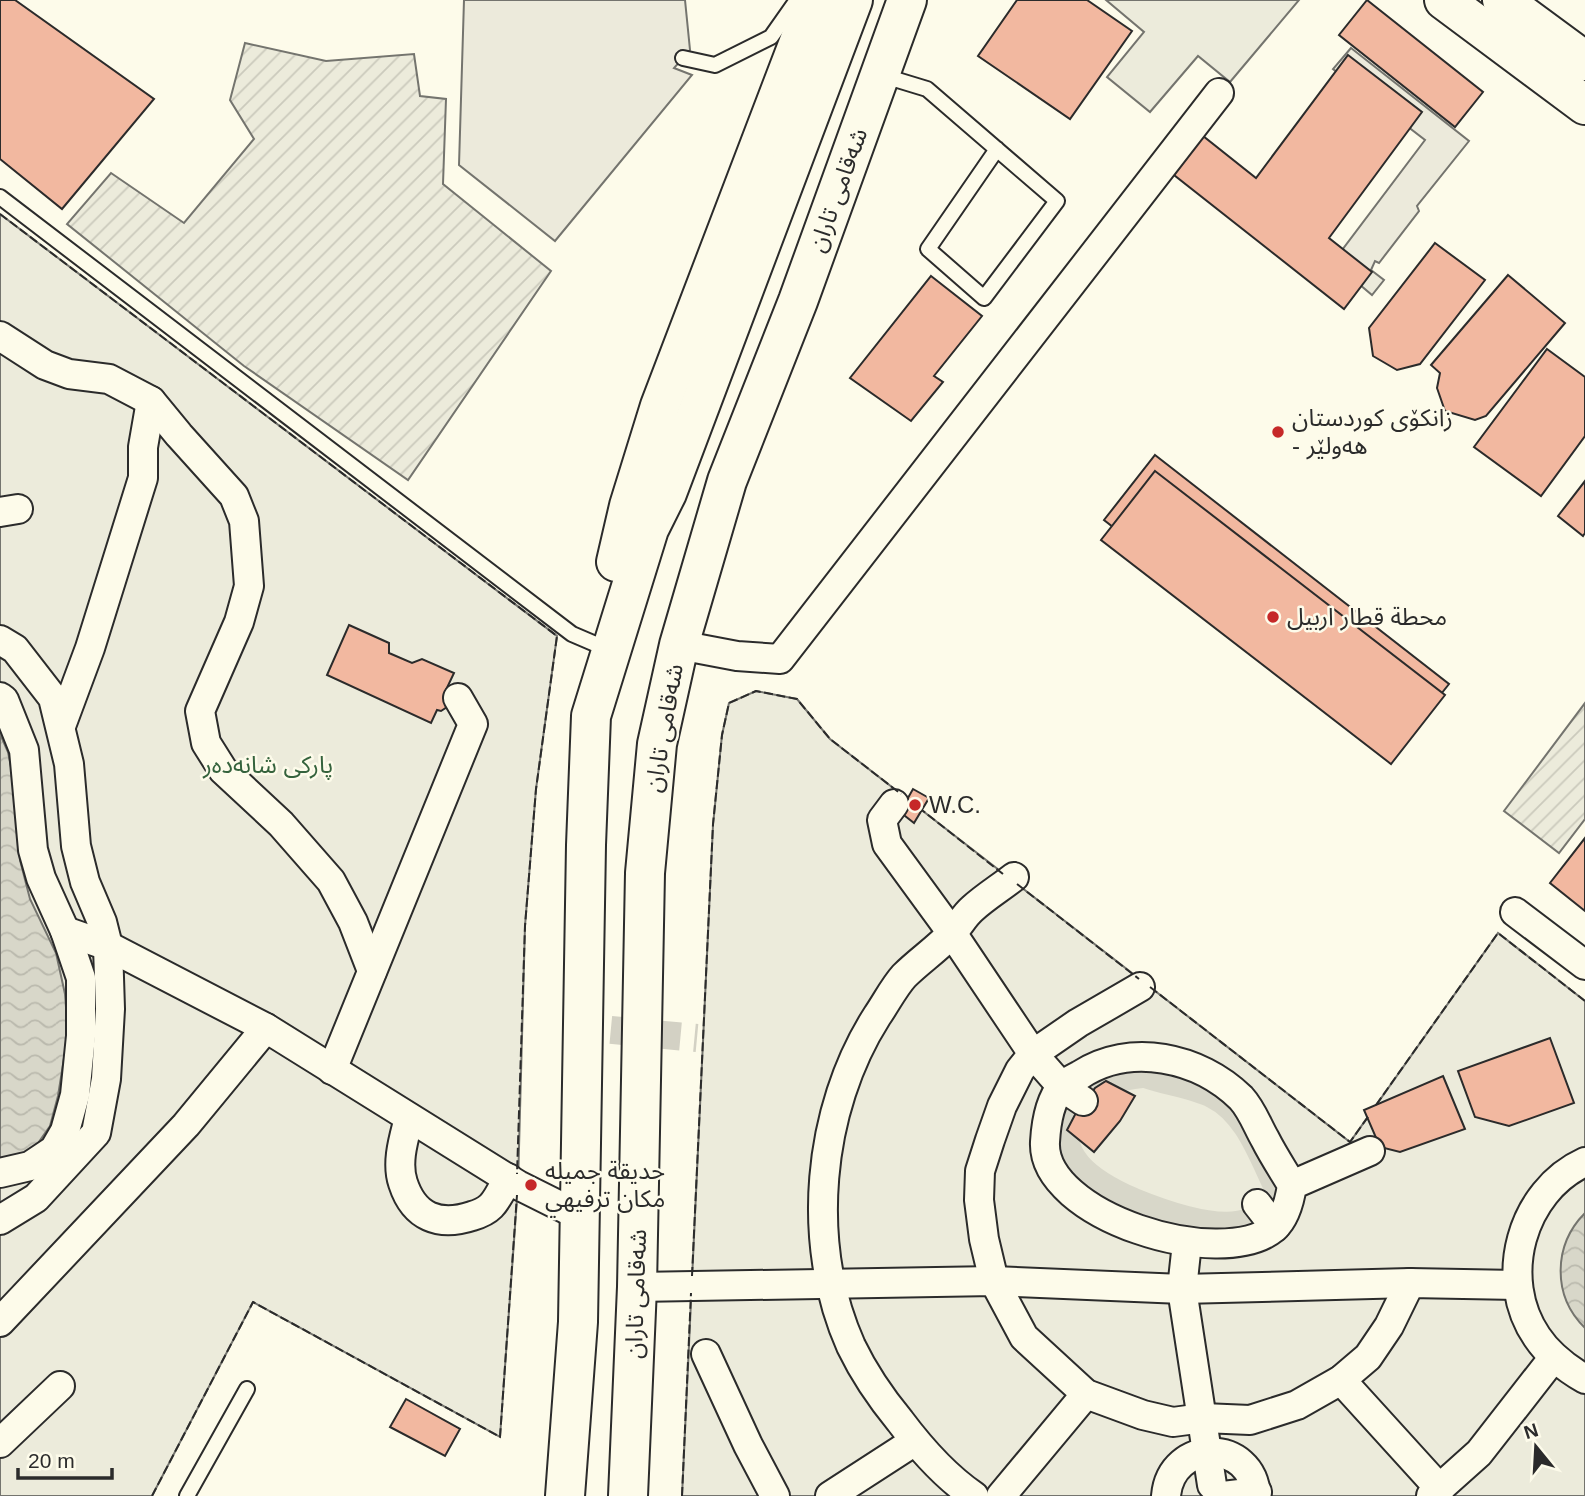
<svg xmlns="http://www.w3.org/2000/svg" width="1585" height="1496" font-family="Arial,'Noto Sans Arabic',sans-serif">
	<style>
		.park { fill: #ecebdb; stroke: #74746e; stroke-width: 2 }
		.garden { fill: url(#garden-furrows); stroke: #74746e; stroke-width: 2 }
		.parking { fill: #eceadb; stroke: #74746e; stroke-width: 2 }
		.water { fill: url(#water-waves); stroke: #74746e; stroke-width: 2 }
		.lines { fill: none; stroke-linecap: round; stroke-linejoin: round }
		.canal { stroke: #d8d7c9; stroke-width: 33 }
		.building { fill: #f2b8a0; stroke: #2b2b2b; stroke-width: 2 }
		.street-tunnel { stroke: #d3d1c4; stroke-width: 28; stroke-dasharray: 28 14; stroke-linecap: butt }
		.lane-casing { stroke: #2b2b2b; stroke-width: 18 }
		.street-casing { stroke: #2b2b2b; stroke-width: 32 }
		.secondary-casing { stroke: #2b2b2b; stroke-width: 42 }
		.primary-casing { stroke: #2b2b2b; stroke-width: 42 }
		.lane { stroke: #fdfbea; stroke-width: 14 }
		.street { stroke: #fdfbea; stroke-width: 28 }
		.secondary { stroke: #fdfbea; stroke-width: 38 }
		.primary { stroke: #fdfbea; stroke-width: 38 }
		.fence { stroke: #2b2b2b; stroke-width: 2; stroke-dasharray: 9 3.5; stroke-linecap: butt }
		.poi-dot { fill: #c62828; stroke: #fdfbea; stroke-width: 2.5 }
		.labels { text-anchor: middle; stroke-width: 5; stroke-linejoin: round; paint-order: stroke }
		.street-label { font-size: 24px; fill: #2b2b2b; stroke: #fdfbea }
		.poi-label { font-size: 24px; fill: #2b2b2b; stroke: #fdfbea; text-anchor: start }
		.park-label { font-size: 24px; fill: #34623c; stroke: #fdfbea }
	</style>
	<defs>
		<pattern id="garden-furrows" width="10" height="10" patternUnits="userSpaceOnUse" patternTransform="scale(1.75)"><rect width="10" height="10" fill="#ecebdb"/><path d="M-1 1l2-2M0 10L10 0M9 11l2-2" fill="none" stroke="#cbcabc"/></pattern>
		<pattern id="water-waves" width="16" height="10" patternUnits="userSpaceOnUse" patternTransform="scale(1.75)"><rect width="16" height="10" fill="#d8d7c9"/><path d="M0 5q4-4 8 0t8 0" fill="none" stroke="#bab9ad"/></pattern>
	</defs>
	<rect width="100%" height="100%" fill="#fdfbea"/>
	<g class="park">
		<path d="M 1106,0 L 1299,0 L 1230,82 L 1198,56 L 1150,112 L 1107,77 L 1144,32 Z"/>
		<path d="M 0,214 L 557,636 L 536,789 L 525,926 L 518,1185 L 500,1437 L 253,1302 L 152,1496 L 0,1496 Z"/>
		<path d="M 756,691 L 797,699 L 830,739 L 1350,1142 L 1498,933 L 1585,1001 L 1585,1496 L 682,1496 L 713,825 L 722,735 L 729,703 Z"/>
	</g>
	<g class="garden">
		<path d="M 245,43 L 326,61 L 414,54 L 420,96 L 446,99 L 443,184 L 551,271 L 408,480 L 244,366 L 67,224 L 111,173 L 184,223 L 254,139 L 230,100 Z"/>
		<path d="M 1585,703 L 1585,819 L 1559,853 L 1504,811 Z"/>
	</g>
	<g class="parking">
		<path d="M 464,0 L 685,0 L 690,50 L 674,68 L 692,75 L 555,241 L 459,165 Z"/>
		<path d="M 1351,48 L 1469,141 L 1417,206 L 1419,211 L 1379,263 L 1375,261 L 1371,270 L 1384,280 L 1372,295 L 1333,262 L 1425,140 L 1333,69 Z"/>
	</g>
	<g class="water">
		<path d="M 0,734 L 8,752 L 15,787 L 20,860 L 30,899 L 56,953 L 65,994 L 68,1033 L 58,1096 L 50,1126 L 36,1146 L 10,1161 L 0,1161 Z"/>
		<path d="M 1585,1213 L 1585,1328 C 1552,1296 1553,1245 1585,1213 Z"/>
	</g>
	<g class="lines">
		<path class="canal" d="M 1145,1071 C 1166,1079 1193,1082 1214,1092 C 1251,1110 1265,1156 1282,1190 C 1280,1206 1267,1219 1252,1224 C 1218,1237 1164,1217 1132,1204 C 1093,1187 1042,1157 1071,1106 C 1086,1080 1117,1074 1145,1071 Z"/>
	</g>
	<g class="building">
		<path d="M 0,0 L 15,0 L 154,99 L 62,209 L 0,159 Z"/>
		<path d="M 1017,0 L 1087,0 L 1132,31 L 1070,119 L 978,56 Z"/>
		<path d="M 1367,0 L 1483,92 L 1455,127 L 1339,35 Z"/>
		<path d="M 1348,55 L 1422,112 L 1329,238 L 1372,272 L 1344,309 L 1174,175 L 1203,136 L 1256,178 Z"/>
		<path d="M 1435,243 L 1485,280 L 1420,364 L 1397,370 L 1373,356 L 1369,328 Z"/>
		<path d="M 1508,275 L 1565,323 L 1486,416 L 1475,420 L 1445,411 L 1437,388 L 1440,373 L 1431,365 Z"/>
		<path d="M 931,276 L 982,316 L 934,376 L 943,382 L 911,421 L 850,378 Z"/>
		<path d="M 1547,349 L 1585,377 L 1585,436 L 1541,496 L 1474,447 Z"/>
		<path d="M 1155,455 L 1449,684 L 1397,749 L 1104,520 Z"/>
		<path d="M 1155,471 L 1445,695 L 1391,764 L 1101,540 Z"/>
		<path d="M 1585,481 L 1585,533 L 1583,536 L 1558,516 Z"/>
		<path d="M 349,625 L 389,643 L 389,653 L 412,663 L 422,659 L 454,673 L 445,692 L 450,701 L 447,707 L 441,711 L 437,710 L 431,723 L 327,675 Z"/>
		<path d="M 913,789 L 929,798 L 914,823 L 900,812 Z"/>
		<path d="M 1585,838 L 1585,911 L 1550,883 Z"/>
		<path d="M 1550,1038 L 1574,1103 L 1509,1126 L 1475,1117 L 1458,1071 Z"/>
		<path d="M 1443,1076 L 1465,1129 L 1400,1152 L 1380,1147 L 1364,1110 Z"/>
		<path d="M 1106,1081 L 1135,1096 L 1120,1121 L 1094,1152 L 1067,1130 L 1078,1109 L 1095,1088 Z"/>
		<path d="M 406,1399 L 460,1429 L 445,1456 L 390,1427 Z"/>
	</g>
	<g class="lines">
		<path class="street-tunnel" d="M 569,1026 L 697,1038"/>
		<defs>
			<g id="lane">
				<path d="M 683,58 L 715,65 L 771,37 L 797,0"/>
				<path d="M 881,75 L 927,89 L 1057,201 L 984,298 L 928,249 L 997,149"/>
				<path d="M 0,197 L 572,634 L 600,646"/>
				<path d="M 187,1496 L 247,1389"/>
			</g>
			<g id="street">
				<path d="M 0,336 L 45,365 L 69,374 L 109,379 L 151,401 L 179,435 L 234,496 L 244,521 L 249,586 L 239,622 L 200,711 L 206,743 L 223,770 L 281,824 L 331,881 L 353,922 L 372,971"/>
				<path d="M 0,512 L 18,509"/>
				<path d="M 0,640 L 15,649 L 53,698 L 69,764 L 76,846 L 85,882 L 102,922 L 108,946 L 110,1009 L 106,1079 L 96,1133 L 36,1198 L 0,1220"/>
				<path d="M 679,645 L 737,656 L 780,659 L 1219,93"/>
				<path d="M 0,697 L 4,700 L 24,750 L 33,850 L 41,878 L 65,931 L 81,978 L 81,1036 L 75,1095 L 65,1131 L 54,1150 L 30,1166 L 0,1173"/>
				<path d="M 61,726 L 90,648 L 143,478 L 143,447 L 151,401"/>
				<path d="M 894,804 L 882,820 L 887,844 L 952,933 L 1033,1054 L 1062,1087 L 1083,1101"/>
				<path d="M 1515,912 L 1585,965"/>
				<path d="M 65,931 L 108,946 L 266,1028 L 518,1185 L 578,1215"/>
				<path d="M 1140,987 L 1078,1023 L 1033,1054 L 1020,1070 L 1002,1106 L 990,1140 L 980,1171 L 979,1200 L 984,1239 L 994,1281 L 1024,1337 L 1086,1394 L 1143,1415 L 1173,1422 L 1203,1418 L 1250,1420 L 1297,1405 L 1341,1380 L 1368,1357 L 1389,1326 L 1410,1283"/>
				<path d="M 332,1070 L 473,724 L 458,698"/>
				<path d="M 409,1118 C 404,1138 396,1162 403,1183 C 414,1217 439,1227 472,1216 C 479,1214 485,1212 491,1206 C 498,1199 503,1187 508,1178"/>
				<path d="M 1585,1162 C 1521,1191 1497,1279 1537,1337 C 1549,1355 1566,1368 1585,1379"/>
				<path d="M 1292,1185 C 1283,1170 1273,1155 1265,1139 C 1257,1125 1252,1110 1241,1098 C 1199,1057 1130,1042 1080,1075 C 1075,1078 1066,1082 1062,1086 C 1050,1100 1046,1124 1045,1142 C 1041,1216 1221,1272 1274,1228 C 1285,1218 1290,1199 1292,1185 L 1370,1151"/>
				<path d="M 1257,1204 L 1275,1227"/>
				<path d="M 1187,1243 L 1182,1289 L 1212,1485"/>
				<path d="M 637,1287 L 994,1281 L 1182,1289 L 1410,1283 L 1517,1285"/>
				<path d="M 0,1322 L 186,1125 L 266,1028"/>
				<path d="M 706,1354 L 748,1445 L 775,1496"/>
				<path d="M 1341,1380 L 1440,1489"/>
				<path d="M 0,1443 L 60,1386"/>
				<path d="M 830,1496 L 915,1441"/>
				<path d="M 974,1496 C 946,1477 921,1449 900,1421 C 881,1398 864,1373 851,1346 C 805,1243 817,1110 877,1016 C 886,1003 894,987 904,976 C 919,961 937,949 951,934 C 959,926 964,916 972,909 C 985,897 1000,888 1014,877"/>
				<path d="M 1001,1496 L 1086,1394"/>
				<path d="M 1166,1496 C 1171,1438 1253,1438 1256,1496"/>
				<path d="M 1223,1496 L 1257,1492"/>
				<path d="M 1431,1496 L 1479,1453 L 1554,1357"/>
			</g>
			<g id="secondary">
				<path d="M 616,562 L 629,506 L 660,406 L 815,0"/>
				<path d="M 565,1496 L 578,1322 L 586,845 L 591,716 L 649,529 L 667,493 L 853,0"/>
				<path d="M 628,1496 L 637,1287 L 645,873 L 657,744 L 679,645 L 727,481 L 798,301 L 907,0"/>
			</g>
			<g id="primary">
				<path d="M 1444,0 L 1585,105"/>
				<path d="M 1502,0 L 1585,61"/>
			</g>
		</defs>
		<use href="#lane" class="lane-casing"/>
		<use href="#street" class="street-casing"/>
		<use href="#secondary" class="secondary-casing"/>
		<use href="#primary" class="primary-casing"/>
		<use href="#lane" class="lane"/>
		<use href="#street" class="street"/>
		<use href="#secondary" class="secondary"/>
		<use href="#primary" class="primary"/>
		<g class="fence">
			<path d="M 0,214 L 557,636 L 536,789 L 525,926 L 517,1174"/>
			<path d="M 918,807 L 1003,874"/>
			<path d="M 1017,884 L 1139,979"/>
			<path d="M 1150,987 L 1350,1142 L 1370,1114"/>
			<path d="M 1376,1105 L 1498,933 L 1585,1001"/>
			<path d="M 692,1276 L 713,824 L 722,735 L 729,703 L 756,691 L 797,699 L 830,739 L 901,794"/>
			<path d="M 152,1496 L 253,1302 L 500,1437 L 517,1195"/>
			<path d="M 682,1496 L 691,1293"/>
		</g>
	</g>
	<g class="poi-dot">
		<circle cx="1278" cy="432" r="7"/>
		<circle cx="1273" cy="617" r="7"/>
		<circle cx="915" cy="805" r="7"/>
		<circle cx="531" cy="1185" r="7"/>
	</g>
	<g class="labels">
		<g class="street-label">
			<text transform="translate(838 190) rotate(-70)" y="8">شەقامی تاران</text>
			<text transform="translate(664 728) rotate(-80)" y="8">شەقامی تاران</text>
			<text transform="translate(636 1294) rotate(-88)" y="8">شەقامی تاران</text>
		</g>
		<g class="poi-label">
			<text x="1292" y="426">زانکۆی کوردستان<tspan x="1292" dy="28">- هەولێر</tspan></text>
			<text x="1287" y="625">محطة قطار اربيل</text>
			<text x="929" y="813">W.C.</text>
			<text x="545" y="1179">حديقة جميله<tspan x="545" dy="28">مكان ترفيهي</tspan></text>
		</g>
		<g class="park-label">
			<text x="268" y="773">پارکی شانەدەر</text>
		</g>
	</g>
	<g transform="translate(1536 1447) rotate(342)" stroke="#fdfbea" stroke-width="5" paint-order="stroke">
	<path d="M0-5L12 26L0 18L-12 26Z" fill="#2b2b2b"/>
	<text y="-10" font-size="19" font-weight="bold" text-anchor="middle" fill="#2b2b2b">N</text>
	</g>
	<path d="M18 1468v10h94v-10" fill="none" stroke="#2b2b2b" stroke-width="3.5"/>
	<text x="28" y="1468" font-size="21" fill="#2b2b2b" stroke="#fdfbea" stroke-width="5" paint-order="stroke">20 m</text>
</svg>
